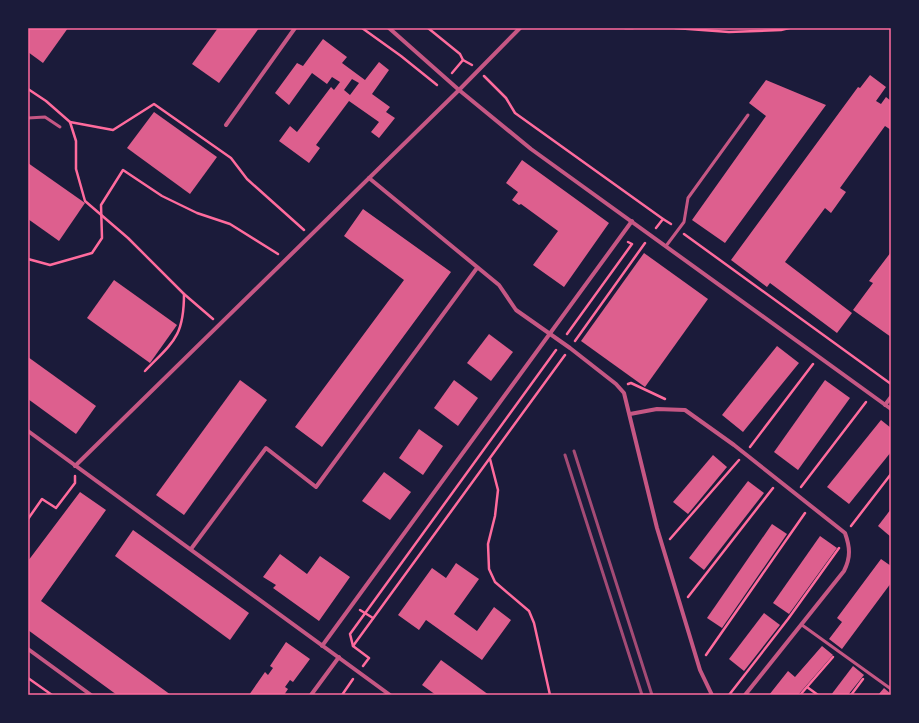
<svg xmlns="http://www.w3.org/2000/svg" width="919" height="723" font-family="'Golos Text',sans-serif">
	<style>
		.building { fill: #dd5f8e; fill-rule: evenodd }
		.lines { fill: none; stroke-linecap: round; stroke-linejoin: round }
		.path { stroke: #ff6b9d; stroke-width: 2.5 }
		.service { stroke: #c65784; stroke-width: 3 }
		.minor { stroke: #c65784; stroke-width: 4 }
		.rail { stroke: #a44b75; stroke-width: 3 }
		.neatline { fill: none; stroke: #ff6b9d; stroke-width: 1.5 }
	</style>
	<rect width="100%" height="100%" fill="#1b1b3a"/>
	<g class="building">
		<path d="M 29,28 L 68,28 L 43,63 L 28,52 Z"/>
		<path d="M 218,28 L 259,28 L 219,83 L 192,64 Z"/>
		<path d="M 323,39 L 347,57 L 342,63 L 365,80 L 379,62 L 389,70 L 372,94 L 390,107 L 386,112 L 395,118 L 379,138 L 371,132 L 379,122 L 349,101 L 316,145 L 320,148 L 309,163 L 279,141 L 290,126 L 297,132 L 331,87 L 334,90 L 340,82 L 332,77 L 327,84 L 312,73 L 289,105 L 275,93 L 297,63 L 303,66 ZM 352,79 L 359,83 L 350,95 L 344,90 Z"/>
		<path d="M 870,75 L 886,87 L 876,101 L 881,104 L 886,97 L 891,101 L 891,130 L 885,126 L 840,188 L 846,192 L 831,213 L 825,208 L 785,262 L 852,313 L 837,333 L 770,283 L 767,287 L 731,260 L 858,87 L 860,88 Z"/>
		<path d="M 766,80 L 826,105 L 725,243 L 692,220 L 766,116 L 749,103 Z"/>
		<path d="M 154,112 L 217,157 L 190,194 L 127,148 Z"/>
		<path d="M 522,160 L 609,223 L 564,287 L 533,265 L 558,231 L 521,204 L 519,205 L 512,200 L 518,192 L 506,183 Z"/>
		<path d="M 28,163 L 85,203 L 59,241 L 28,219 Z"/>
		<path d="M 363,209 L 451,272 L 322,447 L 295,427 L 404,280 L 344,236 Z"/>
		<path d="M 891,252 L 891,337 L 853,310 L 873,283 L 869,281 Z"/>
		<path d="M 644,253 L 708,299 L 645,387 L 581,341 Z"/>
		<path d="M 114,280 L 177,325 L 150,363 L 87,318 Z"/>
		<path d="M 489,334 L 513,352 L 491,381 L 467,363 Z"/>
		<path d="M 777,346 L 799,363 L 743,432 L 722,415 Z"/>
		<path d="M 28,357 L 96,406 L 76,434 L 28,399 Z"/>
		<path d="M 240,380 L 267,400 L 184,515 L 156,495 Z"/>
		<path d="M 454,380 L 478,398 L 458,426 L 434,408 Z"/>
		<path d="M 825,380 L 850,398 L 798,470 L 774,452 Z"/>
		<path d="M 881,420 L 891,428 L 891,452 L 849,504 L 827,487 Z"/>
		<path d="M 419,429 L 443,446 L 423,475 L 399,458 Z"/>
		<path d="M 713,455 L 727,467 L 688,514 L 673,502 Z"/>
		<path d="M 384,472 L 411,492 L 390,520 L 362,501 Z"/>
		<path d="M 748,481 L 764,493 L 704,570 L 689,558 Z"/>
		<path d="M 80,492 L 106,510 L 41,601 L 171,695 L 117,695 L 28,630 L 28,561 Z"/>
		<path d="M 891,509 L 891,537 L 878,526 Z"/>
		<path d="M 772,524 L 787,534 L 722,628 L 707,618 Z"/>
		<path d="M 133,530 L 249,613 L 230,640 L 115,556 Z"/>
		<path d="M 820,536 L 837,548 L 789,614 L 773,603 Z"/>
		<path d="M 280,554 L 307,574 L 320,556 L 350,577 L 319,621 L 273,588 L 276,585 L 263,577 Z"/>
		<path d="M 881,559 L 891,566 L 891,583 L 842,649 L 829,639 L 842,622 L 837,618 Z"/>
		<path d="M 456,563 L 479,579 L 454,614 L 477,631 L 494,607 L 511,620 L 482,660 L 426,620 L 419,630 L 398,615 L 432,568 L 446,578 Z"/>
		<path d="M 764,613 L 780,625 L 744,671 L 729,659 Z"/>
		<path d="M 286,642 L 310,659 L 293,682 L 290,680 L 285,687 L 288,689 L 284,695 L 249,695 L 265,672 L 268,675 L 273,668 L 270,666 Z"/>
		<path d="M 822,646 L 833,655 L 798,695 L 769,695 L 788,671 L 795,677 Z"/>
		<path d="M 441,660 L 489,695 L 436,695 L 422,685 Z"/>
		<path d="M 853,666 L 864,675 L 848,695 L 831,695 Z"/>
		<path d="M 884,688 L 891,694 L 891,695 L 878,695 Z"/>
	</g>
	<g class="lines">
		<g class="path">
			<path d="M 362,28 L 401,56 L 437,85"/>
			<path d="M 428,28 L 460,54 L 463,60"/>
			<path d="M 625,28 L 633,28"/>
			<path d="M 675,28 L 729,32 L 781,30 L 789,28"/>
			<path d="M 452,73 L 463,60 L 472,65"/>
			<path d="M 484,76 L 506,98 L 515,113 L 663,219 L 656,228"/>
			<path d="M 28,89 L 46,101 L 70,122 L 113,130 L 154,104 L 231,158 L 247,179 L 304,230"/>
			<path d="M 70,122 L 76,141 L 76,169 L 85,201 L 128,238 L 184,294 L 213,319"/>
			<path d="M 663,219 L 671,224"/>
			<path d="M 684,234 L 891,384"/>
			<path d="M 28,259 L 50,265 L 92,253 L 102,238 L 101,205 L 123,170 L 162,196 L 197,213 L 230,224 L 278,254"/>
			<path d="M 567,334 L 632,244 L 628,242"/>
			<path d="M 575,341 L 645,243"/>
			<path d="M 145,371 C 173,342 184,337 184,294"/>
			<path d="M 628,384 L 631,383 L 665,399"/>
			<path d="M 750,447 L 813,364"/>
			<path d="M 490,459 L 498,490 L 495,516 L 488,544 L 489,569 L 495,582 L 529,611 L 534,623 L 550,695"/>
			<path d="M 801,487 L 866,402"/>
			<path d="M 28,519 L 42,499 L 56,508 L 75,483 L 75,476"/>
			<path d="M 851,526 L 891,474"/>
			<path d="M 670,539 L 739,460"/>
			<path d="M 688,597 L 773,488"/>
			<path d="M 360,610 L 373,618"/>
			<path d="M 353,646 L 350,634 L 556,350"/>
			<path d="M 706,655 L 805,513"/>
			<path d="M 363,666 L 369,658 L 353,646 L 565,355"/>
			<path d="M 28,678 L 52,695"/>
			<path d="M 807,687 L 818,695"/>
			<path d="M 342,695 L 353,679"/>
			<path d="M 729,695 L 788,619 L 839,548"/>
			<path d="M 800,695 L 833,657"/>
			<path d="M 851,695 L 863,679"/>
		</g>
		<g class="service">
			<path d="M 28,118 L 45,117 L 60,127"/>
			<path d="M 666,246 L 684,222 L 688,198 L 748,115"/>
			<path d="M 802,625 L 891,689"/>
		</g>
		<g class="minor">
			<path d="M 389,28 L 459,90 L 531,149 L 891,409"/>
			<path d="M 226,125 L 295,28"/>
			<path d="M 369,178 L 499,285 L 516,310 L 570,348 L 616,384 L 624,393 L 657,528 L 700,670 L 712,695"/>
			<path d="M 885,405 L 891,397"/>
			<path d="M 630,414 L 657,409 L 685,410 L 734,445 L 845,533 C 850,547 851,557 844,571 L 745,695"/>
			<path d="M 28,431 L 390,695"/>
			<path d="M 75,466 L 459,90 L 520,28"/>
			<path d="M 191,549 L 266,448 L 316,487 L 477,268"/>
			<path d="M 322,646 L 632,221"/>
			<path d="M 28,649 L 91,695"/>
			<path d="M 311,695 L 339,657"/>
		</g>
		<g class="rail">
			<path d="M 574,451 L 652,695"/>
			<path d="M 565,455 L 642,695"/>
		</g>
	</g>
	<rect width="919" height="723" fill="none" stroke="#1b1b3a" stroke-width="58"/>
	<rect x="29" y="29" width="861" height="665" class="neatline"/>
</svg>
